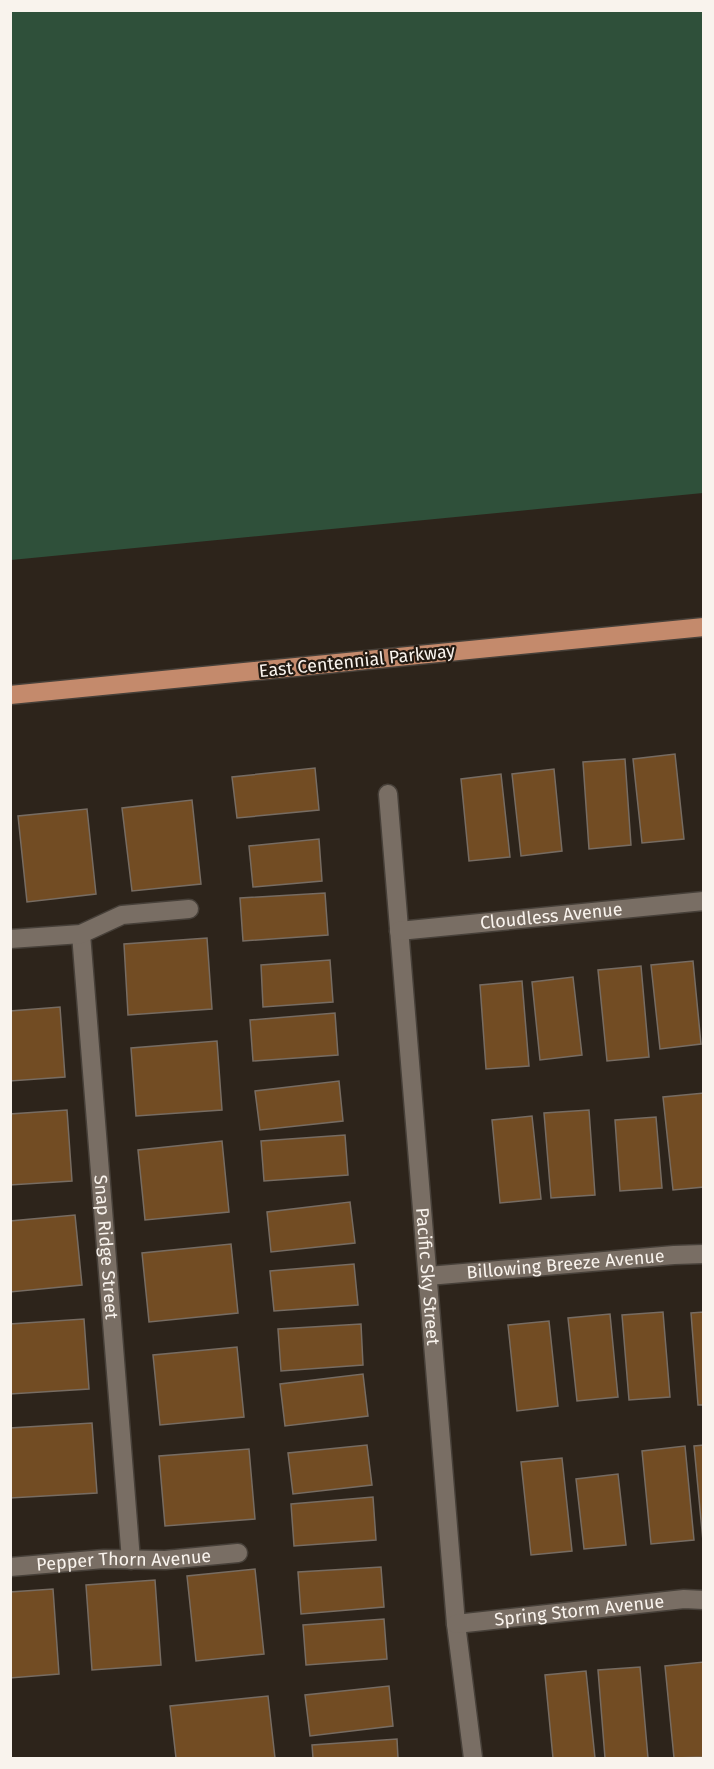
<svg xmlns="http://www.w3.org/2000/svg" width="714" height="1769" font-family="'Fira Sans',sans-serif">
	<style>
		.green { fill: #2f503a }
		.building { fill: #724c23; stroke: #776c62; stroke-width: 1.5 }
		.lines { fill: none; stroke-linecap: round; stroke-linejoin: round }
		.minor-casing { stroke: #474039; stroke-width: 21 }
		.major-casing { stroke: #474039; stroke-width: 21 }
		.minor { stroke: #796e64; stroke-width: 18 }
		.major { stroke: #c48a6c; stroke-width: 18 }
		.labels { text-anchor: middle; stroke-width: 4.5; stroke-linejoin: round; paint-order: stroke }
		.street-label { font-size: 18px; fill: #f9f3ed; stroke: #231a12 }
	</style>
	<rect width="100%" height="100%" fill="#2d241b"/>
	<path class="green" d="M 11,10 L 703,11 L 703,493 L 11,560 Z"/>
	<g class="building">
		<path d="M 675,754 L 684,839 L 642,843 L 633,759 Z"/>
		<path d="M 625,759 L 631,845 L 589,849 L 583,762 Z"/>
		<path d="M 315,768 L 319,810 L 237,818 L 232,777 Z"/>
		<path d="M 554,769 L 562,851 L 521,856 L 512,774 Z"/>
		<path d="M 501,774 L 510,857 L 469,861 L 461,779 Z"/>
		<path d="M 192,800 L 201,884 L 132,891 L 122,808 Z"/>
		<path d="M 87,809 L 96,894 L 27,902 L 18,816 Z"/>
		<path d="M 319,839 L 322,881 L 253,887 L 249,846 Z"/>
		<path d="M 325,893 L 328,935 L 243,941 L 240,898 Z"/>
		<path d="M 207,938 L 212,1009 L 128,1015 L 124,944 Z"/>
		<path d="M 330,960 L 333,1002 L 263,1007 L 261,965 Z"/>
		<path d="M 693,961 L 701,1044 L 660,1049 L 651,965 Z"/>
		<path d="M 641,966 L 649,1057 L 607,1061 L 598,970 Z"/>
		<path d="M 573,977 L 582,1055 L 540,1060 L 532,982 Z"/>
		<path d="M 522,981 L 529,1066 L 486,1069 L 480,985 Z"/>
		<path d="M 60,1007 L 65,1077 L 10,1081 L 10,1011 Z"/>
		<path d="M 335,1013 L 338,1055 L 253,1061 L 250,1020 Z"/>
		<path d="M 217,1041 L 222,1110 L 136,1116 L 131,1048 Z"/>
		<path d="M 339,1081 L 343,1121 L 260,1130 L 255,1091 Z"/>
		<path d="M 704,1093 L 704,1187 L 673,1190 L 663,1097 Z"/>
		<path d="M 67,1110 L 72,1181 L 10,1185 L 10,1114 Z"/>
		<path d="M 589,1110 L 595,1195 L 551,1198 L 544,1113 Z"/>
		<path d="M 532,1116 L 541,1199 L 500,1203 L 492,1120 Z"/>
		<path d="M 656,1117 L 662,1188 L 620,1191 L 615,1120 Z"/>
		<path d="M 345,1135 L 348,1175 L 264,1181 L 261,1141 Z"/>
		<path d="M 222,1141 L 229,1212 L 145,1220 L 138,1150 Z"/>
		<path d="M 350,1202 L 355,1243 L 271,1252 L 267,1212 Z"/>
		<path d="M 75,1215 L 82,1285 L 10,1292 L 10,1221 Z"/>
		<path d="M 231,1244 L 238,1313 L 149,1322 L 142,1253 Z"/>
		<path d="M 354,1264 L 358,1305 L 274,1311 L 270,1271 Z"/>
		<path d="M 663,1312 L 670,1397 L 629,1400 L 622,1315 Z"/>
		<path d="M 704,1312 L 704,1405 L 698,1405 L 691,1313 Z"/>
		<path d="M 610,1314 L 618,1397 L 577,1401 L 568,1318 Z"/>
		<path d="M 84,1319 L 89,1389 L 10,1394 L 10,1324 Z"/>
		<path d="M 549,1321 L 558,1406 L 517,1411 L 508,1325 Z"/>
		<path d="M 361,1324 L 363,1365 L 281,1371 L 278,1329 Z"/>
		<path d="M 237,1347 L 244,1417 L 160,1425 L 153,1355 Z"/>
		<path d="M 363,1374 L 368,1416 L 285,1426 L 280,1384 Z"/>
		<path d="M 92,1423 L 97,1493 L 10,1498 L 10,1428 Z"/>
		<path d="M 367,1445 L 372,1485 L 293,1494 L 288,1453 Z"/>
		<path d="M 704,1445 L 704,1541 L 703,1541 L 694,1446 Z"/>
		<path d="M 685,1446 L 694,1540 L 651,1544 L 642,1451 Z"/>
		<path d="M 249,1449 L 255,1519 L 165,1526 L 159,1456 Z"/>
		<path d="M 562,1458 L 572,1551 L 531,1555 L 521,1462 Z"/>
		<path d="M 618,1474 L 626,1545 L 584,1549 L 576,1479 Z"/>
		<path d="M 373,1497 L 376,1540 L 294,1546 L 291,1504 Z"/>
		<path d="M 381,1567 L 384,1607 L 301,1614 L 298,1572 Z"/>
		<path d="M 255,1569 L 264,1654 L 196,1661 L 187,1576 Z"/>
		<path d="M 155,1580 L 161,1665 L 92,1670 L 86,1585 Z"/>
		<path d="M 53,1589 L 59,1674 L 10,1678 L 10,1592 Z"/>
		<path d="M 384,1619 L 387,1659 L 306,1665 L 303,1625 Z"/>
		<path d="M 704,1662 L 704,1757 L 674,1758 L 665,1666 Z"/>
		<path d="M 640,1667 L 648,1758 L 605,1758 L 598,1670 Z"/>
		<path d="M 586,1671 L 595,1758 L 553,1758 L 545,1675 Z"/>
		<path d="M 389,1686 L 393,1726 L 310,1736 L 305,1695 Z"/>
		<path d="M 268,1696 L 275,1758 L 176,1758 L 170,1706 Z"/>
		<path d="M 397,1739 L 398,1758 L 313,1758 L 312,1745 Z"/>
	</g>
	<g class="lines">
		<defs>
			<g id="minor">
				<path id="s1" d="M 388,794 L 456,1624 L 473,1758"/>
				<path id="s2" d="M 399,931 L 704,901"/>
				<path id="s3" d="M 81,934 L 131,1560"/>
				<path d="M 10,939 L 81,934 L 122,915 L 189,909"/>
				<path id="s4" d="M 428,1276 L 674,1255 L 704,1254"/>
				<path id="s5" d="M 10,1567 L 104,1559 L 165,1560 L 238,1553"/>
				<path id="s6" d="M 456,1624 L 684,1599 L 704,1600"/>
			</g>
			<path id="major" d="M 10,695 L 704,627"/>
		</defs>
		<use href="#minor" class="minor-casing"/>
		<use href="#major" class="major-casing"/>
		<use href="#minor" class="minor"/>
		<use href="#major" class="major"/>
	</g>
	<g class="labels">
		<g class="street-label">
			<text transform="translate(357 661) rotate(-6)" y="6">East Centennial Parkway</text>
			<text dy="6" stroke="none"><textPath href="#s2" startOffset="153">Cloudless Avenue</textPath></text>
			<text dy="6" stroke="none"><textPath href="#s3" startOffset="314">Snap Ridge Street</textPath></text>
			<text dy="6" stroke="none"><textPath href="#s4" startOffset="138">Billowing Breeze Avenue</textPath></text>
			<text dy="6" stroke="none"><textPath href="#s1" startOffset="484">Pacific Sky Street</textPath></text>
			<text dy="6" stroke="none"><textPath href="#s5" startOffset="114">Pepper Thorn Avenue</textPath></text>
			<text dy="6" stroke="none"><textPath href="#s6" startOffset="124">Spring Storm Avenue</textPath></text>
		</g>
	</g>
	<rect width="714" height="1769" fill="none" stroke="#f9f3ed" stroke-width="24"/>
</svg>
